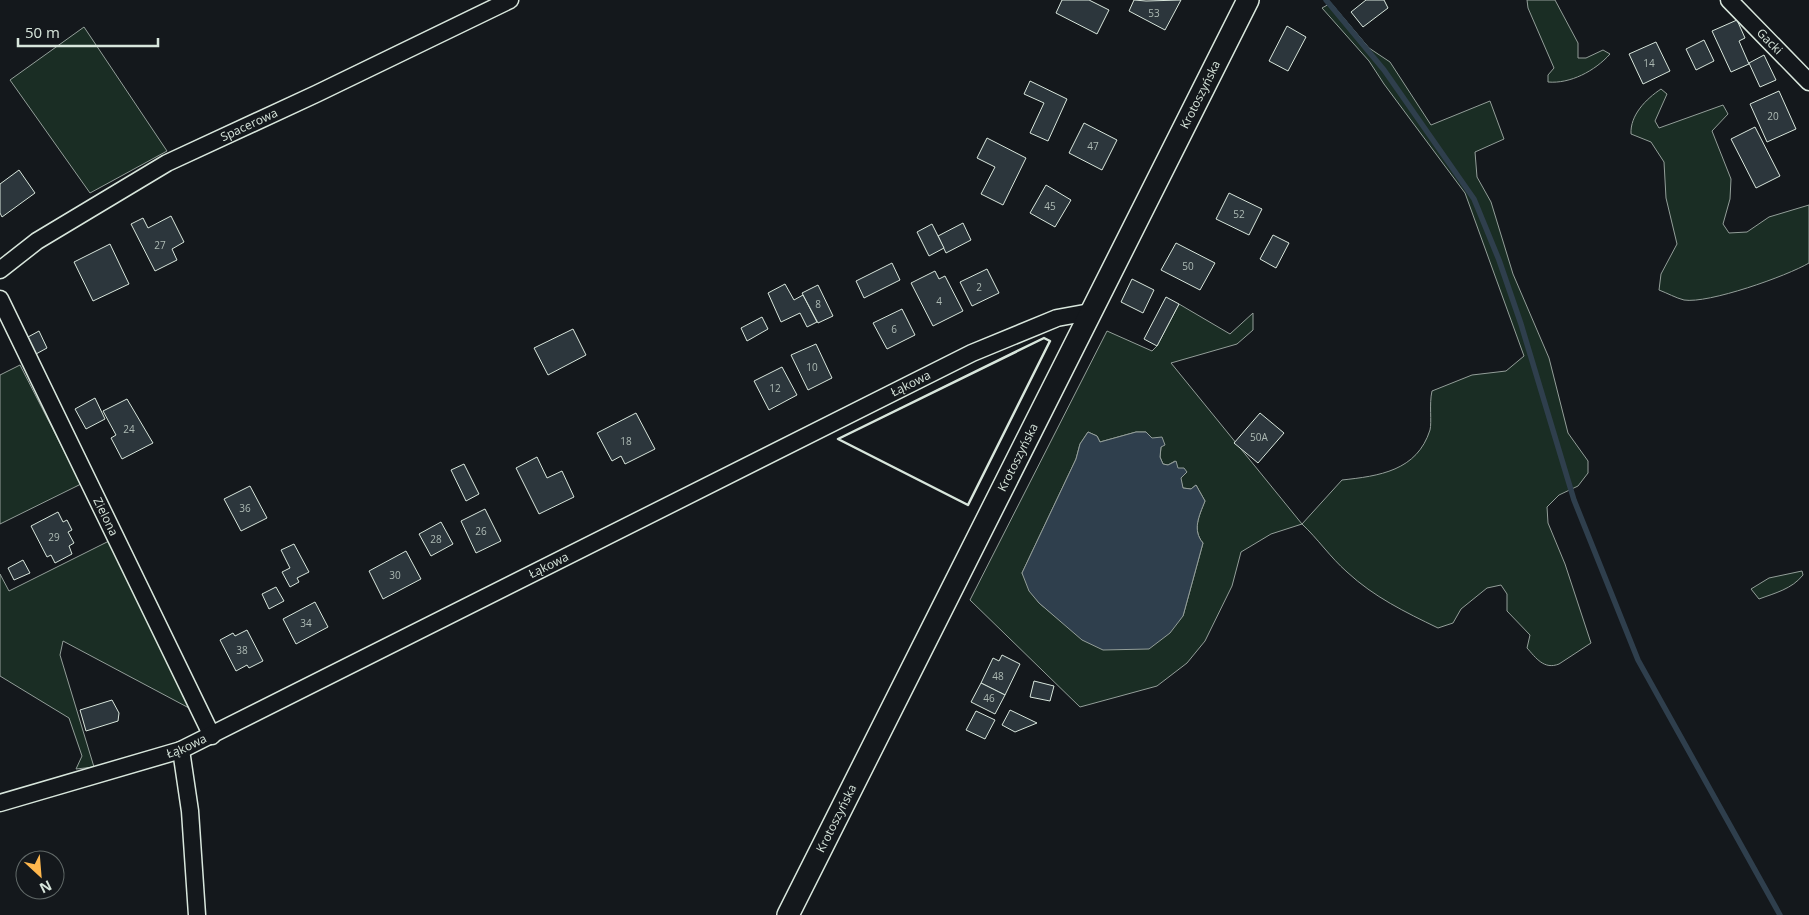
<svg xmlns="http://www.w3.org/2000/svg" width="1809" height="915" font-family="'Open Sans',sans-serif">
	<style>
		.green { fill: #1a2d24; stroke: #939e99; fill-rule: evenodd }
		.water { fill: #2f3f4d; stroke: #939e99 }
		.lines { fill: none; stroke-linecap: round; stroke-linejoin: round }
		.stream { stroke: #2f3f4d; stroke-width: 5.5 }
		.building { fill: #2c363c; stroke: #d8e6dc }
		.minor-casing { stroke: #d8e6dc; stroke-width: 19 }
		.tertiary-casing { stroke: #d8e6dc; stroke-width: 24 }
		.minor { stroke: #14181c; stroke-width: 16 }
		.tertiary { stroke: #14181c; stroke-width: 21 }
		.wall { stroke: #d8e6dc; stroke-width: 2.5 }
		.labels { text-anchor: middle; stroke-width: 4; stroke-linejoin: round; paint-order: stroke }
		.number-label { font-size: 10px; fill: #adbab4 }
		.street-label { font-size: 12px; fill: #d8e6dc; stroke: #14181c }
	</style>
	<rect width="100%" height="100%" fill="#14181c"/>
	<g class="green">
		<path d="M 1527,0 L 1555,0 L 1578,43 L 1578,58 L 1586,58 L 1603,50 L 1610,54 C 1595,71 1570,84 1548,82 L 1548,75 L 1554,68 L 1528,8 Z"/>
		<path d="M 1331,3 L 1369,48 L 1390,62 L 1431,125 L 1490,101 L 1504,139 L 1475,152 L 1477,177 L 1491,202 L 1513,274 L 1549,358 L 1568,433 L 1588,461 L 1588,473 L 1578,486 L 1559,495 L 1547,507 L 1548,523 L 1565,564 L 1591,643 L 1559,664 C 1544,670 1536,658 1527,648 L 1530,635 L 1507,611 L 1507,594 L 1501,585 L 1487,588 L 1461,609 L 1453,623 L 1438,628 C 1405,612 1374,597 1347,572 C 1330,557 1318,539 1302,524 L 1271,534 L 1241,552 L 1232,586 L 1205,641 L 1187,663 L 1157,686 L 1080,707 L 970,600 L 1107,331 L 1152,351 L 1157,346 L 1179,304 L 1230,334 L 1253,313 L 1253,330 L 1237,344 L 1171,363 L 1302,524 L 1342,480 C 1379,476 1417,471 1430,430 C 1432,422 1429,404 1432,391 L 1472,375 L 1506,371 L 1524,356 L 1465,193 L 1384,84 L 1369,61 L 1322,8 ZM 1088,432 L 1097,436 L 1100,442 L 1136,432 L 1146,432 L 1161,447 L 1160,457 L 1163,464 L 1168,465 L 1175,461 L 1183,488 L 1191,489 L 1196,485 L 1205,501 C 1199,516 1192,530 1203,543 L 1183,616 L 1061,621 L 1039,603 L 1022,573 L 1076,459 L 1080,444 Z"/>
		<path d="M 84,27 L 167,151 L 90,193 L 10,80 Z"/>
		<path d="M 1661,89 L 1667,94 L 1655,121 L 1659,128 L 1723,105 L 1728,114 L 1712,131 L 1731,179 L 1730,199 L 1723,224 L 1729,233 L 1747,232 L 1769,217 L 1809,205 L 1809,263 C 1787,276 1708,304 1684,300 C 1676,298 1667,293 1659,290 L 1661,274 L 1677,244 L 1666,198 L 1664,162 L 1651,142 L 1631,134 C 1630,115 1646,99 1661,89 Z"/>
		<path d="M 20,365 L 81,484 L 0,524 L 0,375 Z"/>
		<path d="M 109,541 L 189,708 L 63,641 L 60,655 L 94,767 L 76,769 L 82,756 L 69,718 L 0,676 L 0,574 L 9,591 Z"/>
		<path d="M 1802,571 L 1803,575 C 1792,589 1775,593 1759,599 L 1751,589 L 1769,578 Z"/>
	</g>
	<path class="water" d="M 1088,432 L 1097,436 L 1100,442 L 1136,432 L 1146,432 L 1152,438 L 1162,437 L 1165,445 L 1161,447 L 1160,457 L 1163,464 L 1168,465 L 1176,461 L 1178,468 L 1184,468 L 1187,472 L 1181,478 L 1183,488 L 1191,489 L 1196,485 L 1205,501 C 1199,516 1192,530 1203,543 L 1183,616 L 1170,633 L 1149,649 L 1103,650 L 1082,640 L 1039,603 L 1029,591 L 1022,573 L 1076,459 L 1080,444 Z"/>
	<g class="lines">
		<path class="stream" d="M 1326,0 L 1384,70 L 1474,199 L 1499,260 L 1521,324 L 1574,500 L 1638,660 L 1780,915"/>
	</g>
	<g class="building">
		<path d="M 1062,0 L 1089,0 L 1109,10 L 1097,34 L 1056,13 Z"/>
		<path d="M 1134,0 L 1146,1 L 1181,0 L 1165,30 L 1129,11 Z"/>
		<path d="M 1366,0 L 1384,0 L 1388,8 L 1363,27 L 1351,12 Z"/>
		<path d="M 1737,20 L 1745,38 L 1739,41 L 1749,64 L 1731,72 L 1712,31 Z"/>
		<path d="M 1287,26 L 1306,37 L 1288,71 L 1269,61 Z"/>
		<path d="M 1704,40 L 1714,61 L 1696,70 L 1686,49 Z"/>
		<path d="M 1656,42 L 1670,71 L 1643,84 L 1629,54 Z"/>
		<path d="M 1764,55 L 1776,80 L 1760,87 L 1749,63 Z"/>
		<path d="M 1030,81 L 1067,99 L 1048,141 L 1030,133 L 1044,103 L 1024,94 Z"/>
		<path d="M 1779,91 L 1796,129 L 1767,142 L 1750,104 Z"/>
		<path d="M 1084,123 L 1117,140 L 1102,170 L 1069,153 Z"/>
		<path d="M 1755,127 L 1780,176 L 1756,188 L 1731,139 Z"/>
		<path d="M 987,138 L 1026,158 L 1003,205 L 981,194 L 995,167 L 977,158 Z"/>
		<path d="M 19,170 L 35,193 L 2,217 L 0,213 L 0,184 Z"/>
		<path d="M 1046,185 L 1071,200 L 1055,227 L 1030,213 Z"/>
		<path d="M 1229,193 L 1262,209 L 1249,235 L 1216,219 Z"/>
		<path d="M 171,216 L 184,242 L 172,249 L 177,260 L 155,271 L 131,224 L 143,218 L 148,228 Z"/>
		<path d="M 963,223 L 971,240 L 946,253 L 938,236 Z"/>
		<path d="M 932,224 L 944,248 L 929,256 L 917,232 Z"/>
		<path d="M 1273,235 L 1289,243 L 1276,268 L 1260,259 Z"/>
		<path d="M 1176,243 L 1215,263 L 1200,290 L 1161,270 Z"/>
		<path d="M 110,244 L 129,284 L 93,301 L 74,262 Z"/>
		<path d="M 892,263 L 900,280 L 864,298 L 856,281 Z"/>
		<path d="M 987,269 L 999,293 L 972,306 L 960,282 Z"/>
		<path d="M 935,271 L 939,279 L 945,276 L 963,311 L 933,326 L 911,283 Z"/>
		<path d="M 1132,279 L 1154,290 L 1143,313 L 1121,302 Z"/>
		<path d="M 785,284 L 794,300 L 803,295 L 817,322 L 807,327 L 800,313 L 781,322 L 768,293 Z"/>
		<path d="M 818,285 L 833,316 L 818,323 L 802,293 Z"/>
		<path d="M 1166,297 L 1179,304 L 1157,346 L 1144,339 Z"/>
		<path d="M 902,309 L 915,335 L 887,349 L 873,323 Z"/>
		<path d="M 762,317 L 768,329 L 747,341 L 741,328 Z"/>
		<path d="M 573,329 L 586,355 L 548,375 L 534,348 Z"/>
		<path d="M 39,331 L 47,348 L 36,354 L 28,337 Z"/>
		<path d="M 816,344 L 832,378 L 808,390 L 791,355 Z"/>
		<path d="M 782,367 L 797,395 L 769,410 L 754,381 Z"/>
		<path d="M 95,398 L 105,419 L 86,429 L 75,409 Z"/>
		<path d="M 127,399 L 153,443 L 122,459 L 111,438 L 116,435 L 103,411 Z"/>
		<path d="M 636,413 L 655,449 L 625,464 L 621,456 L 612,461 L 597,433 Z"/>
		<path d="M 1260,413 L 1284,433 L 1258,463 L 1234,443 Z"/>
		<path d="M 537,457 L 547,478 L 562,471 L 574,497 L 539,514 L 516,468 Z"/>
		<path d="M 464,464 L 479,494 L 466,501 L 451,470 Z"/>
		<path d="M 250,486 L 267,518 L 241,531 L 224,499 Z"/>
		<path d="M 485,509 L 501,541 L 476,553 L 461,521 Z"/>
		<path d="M 58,512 L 63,522 L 67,520 L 72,530 L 68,532 L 74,543 L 69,546 L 72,554 L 55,563 L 51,555 L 47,557 L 31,526 Z"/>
		<path d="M 441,522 L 453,544 L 431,556 L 419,534 Z"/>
		<path d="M 294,544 L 309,572 L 297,578 L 299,582 L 290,587 L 282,572 L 290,568 L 281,550 Z"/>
		<path d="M 406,551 L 421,579 L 383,599 L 369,571 Z"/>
		<path d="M 23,560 L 30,573 L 14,580 L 8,568 Z"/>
		<path d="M 276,587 L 284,601 L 269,609 L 262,594 Z"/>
		<path d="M 315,602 L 328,627 L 296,644 L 283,619 Z"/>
		<path d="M 247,630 L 263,661 L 249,668 L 247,665 L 236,671 L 220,640 L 233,633 L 235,636 Z"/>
		<path d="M 1002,655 L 1020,664 L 1005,695 L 981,683 L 993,658 L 999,661 Z"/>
		<path d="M 1034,681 L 1054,686 L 1050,701 L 1030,697 Z"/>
		<path d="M 981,683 L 1005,695 L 995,714 L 971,702 Z"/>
		<path d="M 112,700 L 119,713 L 118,721 L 86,731 L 80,710 Z"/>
		<path d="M 1010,710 L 1037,723 L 1015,732 L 1002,725 Z"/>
		<path d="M 976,711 L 995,720 L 985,739 L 966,730 Z"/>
	</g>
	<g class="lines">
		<defs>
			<g id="minor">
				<path id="s1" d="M 1729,0 L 1809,82"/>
				<path id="s2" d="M 0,270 L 37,241 L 167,163 L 316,94 L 510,0"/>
				<path id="s3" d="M 0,299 L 212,736"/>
				<path d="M 181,750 L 190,811 L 197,915"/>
				<path id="s4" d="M 0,803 L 181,750 L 972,353 L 1057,318 L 1090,312"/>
			</g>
			<g id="tertiary">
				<path id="s5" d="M 788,915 L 1248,0"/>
			</g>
		</defs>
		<use href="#minor" class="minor-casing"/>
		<use href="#tertiary" class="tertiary-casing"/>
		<use href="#minor" class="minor"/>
		<use href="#tertiary" class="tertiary"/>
		<path class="wall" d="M 1044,338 L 1050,341 L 968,505 L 838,439 Z"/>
	</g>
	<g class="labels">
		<g class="number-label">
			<text x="1154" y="17">53</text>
			<text x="1649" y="67">14</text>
			<text x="1773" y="120">20</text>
			<text x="1093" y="150">47</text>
			<text x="1050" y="210">45</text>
			<text x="1239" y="218">52</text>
			<text x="160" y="249">27</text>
			<text x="1188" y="270">50</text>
			<text x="979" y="291">2</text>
			<text x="939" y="305">4</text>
			<text x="818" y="308">8</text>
			<text x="894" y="333">6</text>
			<text x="812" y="371">10</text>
			<text x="775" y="392">12</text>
			<text x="129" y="433">24</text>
			<text x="1259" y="441">50A</text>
			<text x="626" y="445">18</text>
			<text x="245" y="512">36</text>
			<text x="481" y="535">26</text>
			<text x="54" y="541">29</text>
			<text x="436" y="543">28</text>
			<text x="395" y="579">30</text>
			<text x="306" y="627">34</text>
			<text x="242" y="654">38</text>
			<text x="998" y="680">48</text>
			<text x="989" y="702">46</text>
		</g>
		<g class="street-label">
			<text dy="4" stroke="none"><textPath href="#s1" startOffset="58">Gacki</textPath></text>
			<text dy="4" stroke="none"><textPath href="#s5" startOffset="918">Krotoszyńska</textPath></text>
			<text dy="4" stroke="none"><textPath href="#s2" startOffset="289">Spacerowa</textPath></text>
			<text dy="4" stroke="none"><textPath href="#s4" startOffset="1005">Łąkowa</textPath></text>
			<text dy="4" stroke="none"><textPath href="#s5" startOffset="512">Krotoszyńska</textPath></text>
			<text dy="4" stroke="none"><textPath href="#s3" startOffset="242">Zielona</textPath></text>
			<text dy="4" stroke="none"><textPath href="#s4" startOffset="600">Łąkowa</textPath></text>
			<text dy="4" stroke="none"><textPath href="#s4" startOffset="195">Łąkowa</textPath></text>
			<text dy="4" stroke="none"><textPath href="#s5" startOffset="108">Krotoszyńska</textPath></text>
		</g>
	</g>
	<g transform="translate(40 875) rotate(154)"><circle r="24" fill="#14181c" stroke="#626a69"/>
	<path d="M0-4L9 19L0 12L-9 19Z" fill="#ffb74d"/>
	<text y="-8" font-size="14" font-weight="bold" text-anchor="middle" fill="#d8e6dc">N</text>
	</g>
	<path d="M18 38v8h140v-8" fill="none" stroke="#d8e6dc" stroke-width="2.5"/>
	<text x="25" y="38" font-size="15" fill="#d8e6dc" stroke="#14181c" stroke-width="4" paint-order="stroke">50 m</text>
</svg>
